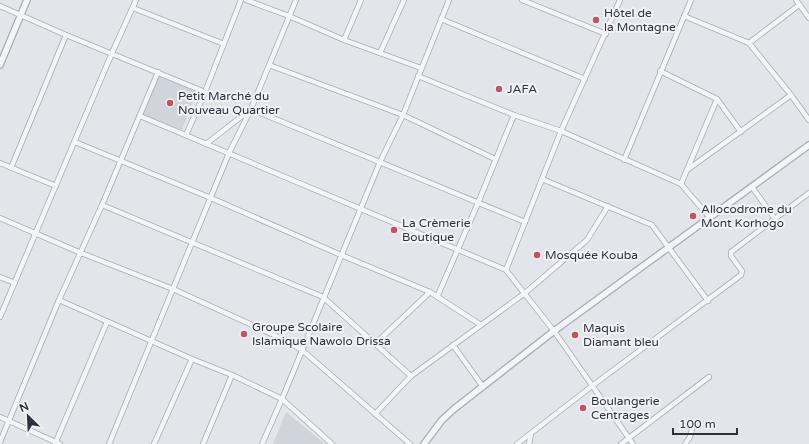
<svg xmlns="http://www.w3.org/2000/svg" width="809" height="444" font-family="'Varela Round',sans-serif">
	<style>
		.built { fill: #d0d4db }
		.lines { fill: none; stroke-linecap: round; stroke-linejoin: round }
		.minor-casing { stroke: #a8acb3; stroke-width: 6 }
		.tertiary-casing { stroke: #a8acb3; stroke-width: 8 }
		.minor { stroke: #f4f5f8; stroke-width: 4.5 }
		.tertiary { stroke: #f4f5f8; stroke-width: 5.5 }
		.poi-dot { fill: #c15460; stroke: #f2f3f7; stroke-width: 1.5 }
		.labels { text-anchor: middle; stroke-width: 4; stroke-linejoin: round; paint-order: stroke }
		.poi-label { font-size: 12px; fill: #2c323f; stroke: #f2f3f7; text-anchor: start }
	</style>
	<rect width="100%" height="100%" fill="#e2e5e9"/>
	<g class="built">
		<path d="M 159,76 L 197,91 L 182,130 L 143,115 Z"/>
		<path d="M 286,412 L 324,443 L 325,444 L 273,444 Z"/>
	</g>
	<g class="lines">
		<defs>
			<g id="minor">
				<path d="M 246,0 L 289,16 L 344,40 L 421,68"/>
				<path d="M 522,0 L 606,34"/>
				<path d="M 796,0 L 809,18"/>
				<path d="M 0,6 L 66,35 L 205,92"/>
				<path d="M 133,8 L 224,44"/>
				<path d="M 684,16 L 749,43 L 799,5"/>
				<path d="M 441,19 L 585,79"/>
				<path d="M 344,40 L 361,0"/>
				<path d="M 749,43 L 791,95 L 809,120"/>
				<path d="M 380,53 L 404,0"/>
				<path d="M 269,65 L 403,115 L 495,159"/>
				<path d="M 660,71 L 717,99 L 741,132"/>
				<path d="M 418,76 L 514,115 L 561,131 L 681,184 L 710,218"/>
				<path d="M 140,116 L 506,270 L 554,331 L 633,444"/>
				<path d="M 186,135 L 205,92 L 241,0"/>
				<path d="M 75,142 L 211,198 L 341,255 L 430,292 L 481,325"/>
				<path d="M 206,144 L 251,109 L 525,222"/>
				<path d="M 624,160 L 691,0"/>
				<path d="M 0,163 L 56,186"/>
				<path d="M 11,168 L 66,35"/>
				<path d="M 687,170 L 791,95"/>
				<path d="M 542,179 L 652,225 L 708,301"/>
				<path d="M 681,184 L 717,99"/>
				<path d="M 752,187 L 775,219"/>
				<path d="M 102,205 L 323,297 L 411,376"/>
				<path d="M 0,218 L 81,253 L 173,289 L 285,340 L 302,350 L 410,444"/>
				<path d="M 506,270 L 561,131 L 620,0"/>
				<path d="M 0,277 L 15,283"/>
				<path d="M 438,295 L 478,203 L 514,115"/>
				<path d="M 59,300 L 192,359 L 232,375 L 282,399 L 332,444"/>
				<path d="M 0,317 L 112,53 L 136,0"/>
				<path d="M 375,344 L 430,292"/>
				<path d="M 453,345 L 483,387"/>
				<path d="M 375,414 L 411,376 L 525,293 L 587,240 L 608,206"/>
				<path d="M 0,417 L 60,444"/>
				<path d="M 0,442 L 59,300 L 102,205 L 158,72"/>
				<path d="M 55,444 L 107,322"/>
				<path d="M 109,444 L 229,153 L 251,109 L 296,0"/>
				<path d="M 154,444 L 192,359"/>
				<path d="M 203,444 L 232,375"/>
				<path d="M 262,444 L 282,399 L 380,162 L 403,115 L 449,0"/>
				<path d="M 517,444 L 592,386 L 741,275 L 742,271 L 731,256 L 731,252 L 809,193"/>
				<path d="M 529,444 L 531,434"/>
				<path d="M 621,444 L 709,377"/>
				<path d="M 685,444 L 690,437 L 692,429"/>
			</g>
			<g id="tertiary">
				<path d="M 0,65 L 27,0"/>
				<path d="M 424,444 L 442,420 L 454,409 L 554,331 L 809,145"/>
			</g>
		</defs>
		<use href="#minor" class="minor-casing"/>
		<use href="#tertiary" class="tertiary-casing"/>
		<use href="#minor" class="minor"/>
		<use href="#tertiary" class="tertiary"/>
	</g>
	<g class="poi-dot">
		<circle cx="596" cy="20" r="4"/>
		<circle cx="499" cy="89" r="4"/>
		<circle cx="170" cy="103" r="4"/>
		<circle cx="693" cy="216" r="4"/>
		<circle cx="394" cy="230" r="4"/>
		<circle cx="537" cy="255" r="4"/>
		<circle cx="244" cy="334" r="4"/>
		<circle cx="575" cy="335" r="4"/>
		<circle cx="583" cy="408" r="4"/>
	</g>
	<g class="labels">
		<g class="poi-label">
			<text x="604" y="17">Hôtel de<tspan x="604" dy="14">la Montagne</tspan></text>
			<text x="507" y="93">JAFA</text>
			<text x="178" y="100">Petit Marché du<tspan x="178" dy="14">Nouveau Quartier</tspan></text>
			<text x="701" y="213">Allocodrome du<tspan x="701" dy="14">Mont Korhogo</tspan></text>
			<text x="402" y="227">La Crèmerie<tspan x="402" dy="14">Boutique</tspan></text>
			<text x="545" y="259">Mosquée Kouba</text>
			<text x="252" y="331">Groupe Scolaire<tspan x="252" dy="14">Islamique Nawolo Drissa</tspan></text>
			<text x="583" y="332">Maquis<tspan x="583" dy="14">Diamant bleu</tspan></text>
			<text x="591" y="405">Boulangerie<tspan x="591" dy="14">Centrages</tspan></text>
		</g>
	</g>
	<g transform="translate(28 416) rotate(336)" stroke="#f2f3f7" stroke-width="3" paint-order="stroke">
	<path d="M0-3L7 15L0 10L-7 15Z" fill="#2c323f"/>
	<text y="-6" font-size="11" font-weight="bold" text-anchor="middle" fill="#2c323f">N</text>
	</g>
	<path d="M673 428v6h64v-6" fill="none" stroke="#2c323f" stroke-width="2"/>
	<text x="679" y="428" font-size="12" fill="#2c323f" stroke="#f2f3f7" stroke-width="3" paint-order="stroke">100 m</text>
</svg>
